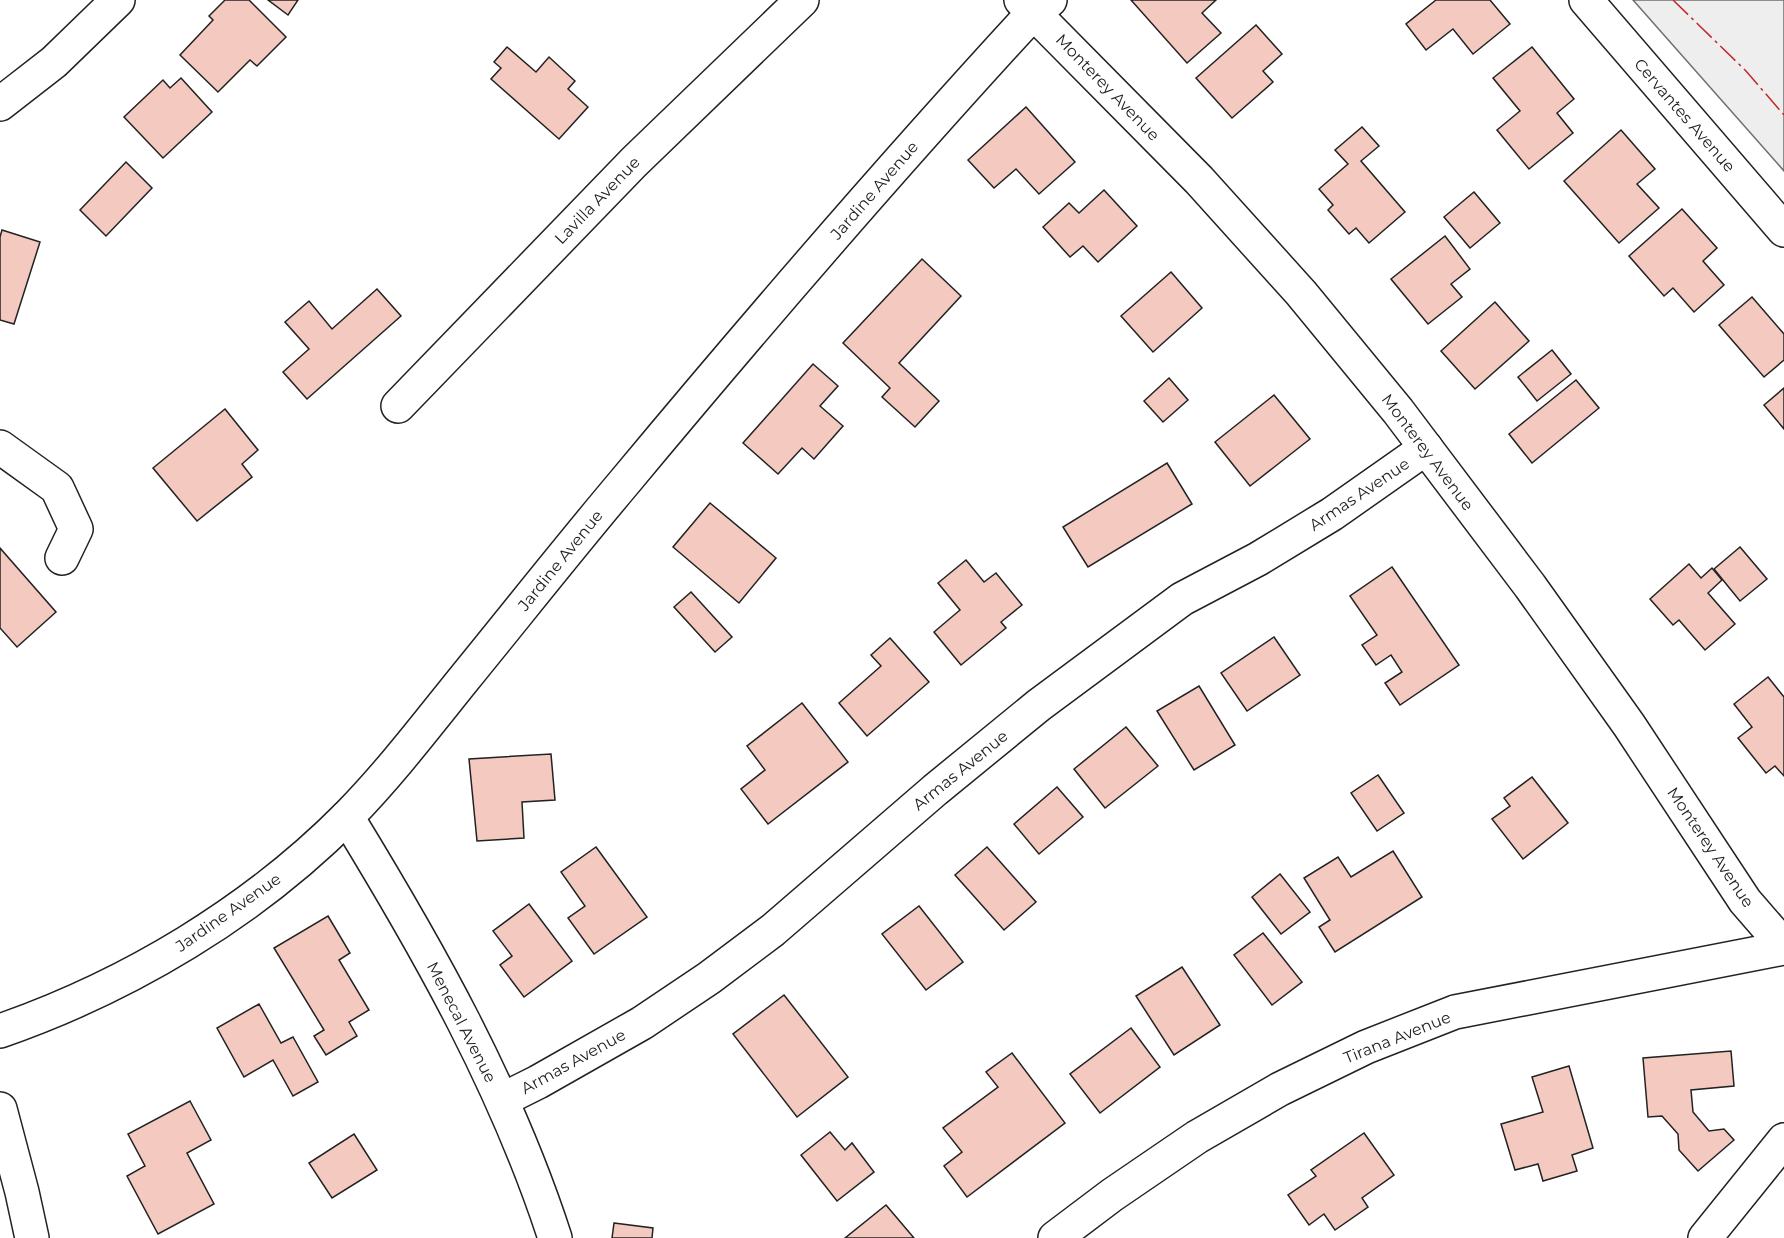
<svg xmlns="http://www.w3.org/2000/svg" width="1784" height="1238" font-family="Montserrat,sans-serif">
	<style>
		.green { fill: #eee; stroke: #6f6f6f; stroke-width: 1.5 }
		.building { fill: #f3c9c0; stroke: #222; stroke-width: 1.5 }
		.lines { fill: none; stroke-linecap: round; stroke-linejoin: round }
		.minor-casing { stroke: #222; stroke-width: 36 }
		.minor { stroke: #fff; stroke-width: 33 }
		.power { stroke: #c62828; stroke-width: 1.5; stroke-dasharray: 21 4.5 3 4.5; stroke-linecap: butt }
		.labels { text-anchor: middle; stroke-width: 4.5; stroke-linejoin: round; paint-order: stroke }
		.street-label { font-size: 16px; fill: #222; stroke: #fff }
	</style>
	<rect width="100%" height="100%" fill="#fff"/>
	<path class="green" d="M 1633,0 L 1784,0 L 1784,171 Z"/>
	<g class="building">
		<path d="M 225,0 L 249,0 L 286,37 L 257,66 L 250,60 L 218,92 L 180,55 L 213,20 L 209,16 Z"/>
		<path d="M 268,0 L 298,0 L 288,15 Z"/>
		<path d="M 1131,0 L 1216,0 L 1202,13 L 1221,33 L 1187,63 Z"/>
		<path d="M 1436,0 L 1490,0 L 1510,24 L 1473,54 L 1453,29 L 1426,50 L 1406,24 Z"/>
		<path d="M 1256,25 L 1282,54 L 1263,71 L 1273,82 L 1232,118 L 1196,78 Z"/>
		<path d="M 507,47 L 536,72 L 549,57 L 575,81 L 568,89 L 588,107 L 559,139 L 491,79 L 501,68 L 494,62 Z"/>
		<path d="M 1532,47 L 1574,99 L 1557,113 L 1573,133 L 1529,169 L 1497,130 L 1520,111 L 1493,78 Z"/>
		<path d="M 181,78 L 212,112 L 163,158 L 124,117 L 163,80 L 170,88 Z"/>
		<path d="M 1026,107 L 1075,162 L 1039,194 L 1016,169 L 994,188 L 968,160 Z"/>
		<path d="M 1362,127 L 1379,146 L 1361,161 L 1405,212 L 1369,243 L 1356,228 L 1349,234 L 1328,210 L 1333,205 L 1319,189 L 1348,164 L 1335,150 Z"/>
		<path d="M 1621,130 L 1655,169 L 1637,184 L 1659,208 L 1619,243 L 1564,181 Z"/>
		<path d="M 126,162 L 152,188 L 106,236 L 80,210 Z"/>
		<path d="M 1104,190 L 1137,226 L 1098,262 L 1083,246 L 1070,257 L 1043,227 L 1069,203 L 1079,213 Z"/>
		<path d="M 1474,192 L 1500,223 L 1470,248 L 1444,217 Z"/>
		<path d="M 1682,209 L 1717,248 L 1703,261 L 1724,285 L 1694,312 L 1673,288 L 1664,296 L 1629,256 Z"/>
		<path d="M 2,230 L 40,242 L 14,324 L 0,320 L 0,237 Z"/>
		<path d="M 1445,236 L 1470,269 L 1451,284 L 1462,297 L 1428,324 L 1391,279 Z"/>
		<path d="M 922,259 L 961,296 L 899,363 L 939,401 L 915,427 L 882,397 L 890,388 L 843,343 Z"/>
		<path d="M 1171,272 L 1202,308 L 1153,352 L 1121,316 Z"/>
		<path d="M 377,289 L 401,316 L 307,399 L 283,372 L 309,349 L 285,322 L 309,301 L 332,329 Z"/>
		<path d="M 1752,297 L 1784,334 L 1784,360 L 1764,377 L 1719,325 Z"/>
		<path d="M 1495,302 L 1529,341 L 1475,389 L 1441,351 Z"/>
		<path d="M 1552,350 L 1571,374 L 1537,401 L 1518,377 Z"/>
		<path d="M 813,364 L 838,386 L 820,406 L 843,426 L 814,459 L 802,448 L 778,474 L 743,443 Z"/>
		<path d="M 1169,378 L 1188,400 L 1163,422 L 1144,401 Z"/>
		<path d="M 1576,380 L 1599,408 L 1532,463 L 1509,434 Z"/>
		<path d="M 1784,388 L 1784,429 L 1764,405 Z"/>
		<path d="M 1274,395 L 1310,439 L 1250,486 L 1215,442 Z"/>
		<path d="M 225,409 L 258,450 L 242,464 L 252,477 L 197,521 L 153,468 Z"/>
		<path d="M 1167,463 L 1192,504 L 1088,567 L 1063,527 Z"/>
		<path d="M 710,503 L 776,558 L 739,603 L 673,547 Z"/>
		<path d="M 1740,547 L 1767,579 L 1740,601 L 1714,569 Z"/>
		<path d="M 0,548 L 56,612 L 17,647 L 0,628 Z"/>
		<path d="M 966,560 L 984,582 L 996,573 L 1022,605 L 1001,622 L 1006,628 L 961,665 L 934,632 L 960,610 L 938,583 Z"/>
		<path d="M 1689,564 L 1701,578 L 1712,568 L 1722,580 L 1708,593 L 1735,624 L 1705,650 L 1679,620 L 1673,625 L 1650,599 Z"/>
		<path d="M 1392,567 L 1459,665 L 1400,705 L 1385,683 L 1402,672 L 1391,655 L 1376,665 L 1362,645 L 1377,635 L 1350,596 Z"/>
		<path d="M 691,592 L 732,637 L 715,652 L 674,607 Z"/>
		<path d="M 1274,637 L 1300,675 L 1247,711 L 1221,673 Z"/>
		<path d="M 890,638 L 929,682 L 867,736 L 839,703 L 881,666 L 871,655 Z"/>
		<path d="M 1768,677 L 1784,697 L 1784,776 L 1775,766 L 1766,773 L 1738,738 L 1752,727 L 1734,704 Z"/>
		<path d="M 1199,686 L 1235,745 L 1194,770 L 1157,711 Z"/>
		<path d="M 802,703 L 848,762 L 768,824 L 741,789 L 765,770 L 747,746 Z"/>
		<path d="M 1126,727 L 1158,766 L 1105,808 L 1074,769 Z"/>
		<path d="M 551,754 L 555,800 L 522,802 L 524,838 L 477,841 L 469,759 Z"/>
		<path d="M 1378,775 L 1404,813 L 1377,831 L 1351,793 Z"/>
		<path d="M 1532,777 L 1568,823 L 1523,859 L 1492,819 L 1510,806 L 1504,798 Z"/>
		<path d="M 1057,787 L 1083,817 L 1039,854 L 1014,824 Z"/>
		<path d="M 596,847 L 647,917 L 594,954 L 568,918 L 585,906 L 561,872 Z"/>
		<path d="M 987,847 L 1036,902 L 1004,930 L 955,875 Z"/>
		<path d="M 1393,851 L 1422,897 L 1335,952 L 1319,927 L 1330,920 L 1304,878 L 1338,857 L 1351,877 Z"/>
		<path d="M 1280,874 L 1310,912 L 1281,934 L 1252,897 Z"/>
		<path d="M 529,904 L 572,961 L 524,997 L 500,965 L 512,956 L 493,931 Z"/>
		<path d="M 919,906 L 963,962 L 926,990 L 882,934 Z"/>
		<path d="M 328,916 L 350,953 L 339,960 L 369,1010 L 349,1022 L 357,1036 L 326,1055 L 314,1036 L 324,1030 L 274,948 Z"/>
		<path d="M 1263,933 L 1302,982 L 1272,1005 L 1234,955 Z"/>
		<path d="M 1182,967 L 1220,1025 L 1174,1055 L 1136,996 Z"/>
		<path d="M 784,995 L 848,1077 L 797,1117 L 733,1034 Z"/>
		<path d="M 259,1004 L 281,1043 L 293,1037 L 318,1082 L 293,1096 L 273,1060 L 244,1077 L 217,1028 Z"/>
		<path d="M 1131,1028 L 1160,1067 L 1100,1113 L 1070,1074 Z"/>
		<path d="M 1731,1051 L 1734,1086 L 1691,1090 L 1693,1112 L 1709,1131 L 1724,1129 L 1734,1140 L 1698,1171 L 1679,1150 L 1678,1134 L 1662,1116 L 1648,1117 L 1643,1058 Z"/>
		<path d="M 1012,1053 L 1065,1123 L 967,1197 L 944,1166 L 962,1152 L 943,1128 L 998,1087 L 986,1072 Z"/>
		<path d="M 1569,1066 L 1593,1148 L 1572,1155 L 1577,1171 L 1543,1181 L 1538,1164 L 1515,1170 L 1501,1124 L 1543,1112 L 1532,1077 Z"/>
		<path d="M 190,1101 L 211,1140 L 187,1153 L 214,1204 L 158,1234 L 127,1176 L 145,1166 L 128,1134 Z"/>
		<path d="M 830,1132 L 845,1150 L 852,1143 L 874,1172 L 837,1201 L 801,1155 Z"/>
		<path d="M 1364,1133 L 1394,1175 L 1362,1198 L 1368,1207 L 1335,1230 L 1324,1214 L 1309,1225 L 1288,1195 L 1316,1176 L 1311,1170 Z"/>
		<path d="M 354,1134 L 377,1170 L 332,1198 L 309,1163 Z"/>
		<path d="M 886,1205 L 914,1238 L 845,1238 Z"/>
		<path d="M 614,1223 L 653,1228 L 652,1238 L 612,1238 Z"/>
	</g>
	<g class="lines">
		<defs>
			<g id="minor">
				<path d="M 1021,0 L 1199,180 L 1301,293 L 1398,411 L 1530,586 L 1629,725 L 1745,901 L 1784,946"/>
				<path d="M 1586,0 L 1784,230"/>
				<path d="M 0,104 L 54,62 L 118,0"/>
				<path d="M 398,406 L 634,162 L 802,0"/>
				<path d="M 0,447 L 57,488 L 76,529 L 62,558"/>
				<path d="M 347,817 C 429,951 506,1087 555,1238"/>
				<path d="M 0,1031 C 129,986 253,912 349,815 C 390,773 426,726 463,680 C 516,615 568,549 622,485 C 756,324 892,166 1034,12 L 1050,0"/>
				<path d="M 502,1100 L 538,1082 L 642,1023 L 709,978 L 773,930 L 935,790 L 1039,705 L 1182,599 L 1258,559 L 1332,514 L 1426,448"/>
				<path d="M 0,1109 L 22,1192 L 32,1238"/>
				<path d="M 1055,1238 L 1112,1195 L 1197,1137 L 1280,1089 L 1366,1047 L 1455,1012 L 1784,948"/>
				<path d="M 1705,1238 L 1784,1140"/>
			</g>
		</defs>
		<use href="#minor" class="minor-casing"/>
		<use href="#minor" class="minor"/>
		<path class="power" d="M 1673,0 L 1746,71 L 1784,115"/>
	</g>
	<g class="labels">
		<g class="street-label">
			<text transform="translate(1108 87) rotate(46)" y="6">Monterey Avenue</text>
			<text transform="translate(1685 115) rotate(49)" y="6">Cervantes Avenue</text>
			<text transform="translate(874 190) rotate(-49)" y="6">Jardine Avenue</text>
			<text transform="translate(597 200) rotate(-46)" y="6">Lavilla Avenue</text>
			<text transform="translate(1428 452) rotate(53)" y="6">Monterey Avenue</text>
			<text transform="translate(1359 494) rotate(-34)" y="6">Armas Avenue</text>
			<text transform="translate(560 560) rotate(-51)" y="6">Jardine Avenue</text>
			<text transform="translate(960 770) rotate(-39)" y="6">Armas Avenue</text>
			<text transform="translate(1711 847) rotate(56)" y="6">Monterey Avenue</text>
			<text transform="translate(228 912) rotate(-35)" y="6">Jardine Avenue</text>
			<text transform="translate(462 1022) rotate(63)" y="6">Menecal Avenue</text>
			<text transform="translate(1397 1037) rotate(-22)" y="6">Tirana Avenue</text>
			<text transform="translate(573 1061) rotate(-29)" y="6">Armas Avenue</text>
		</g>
	</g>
</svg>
